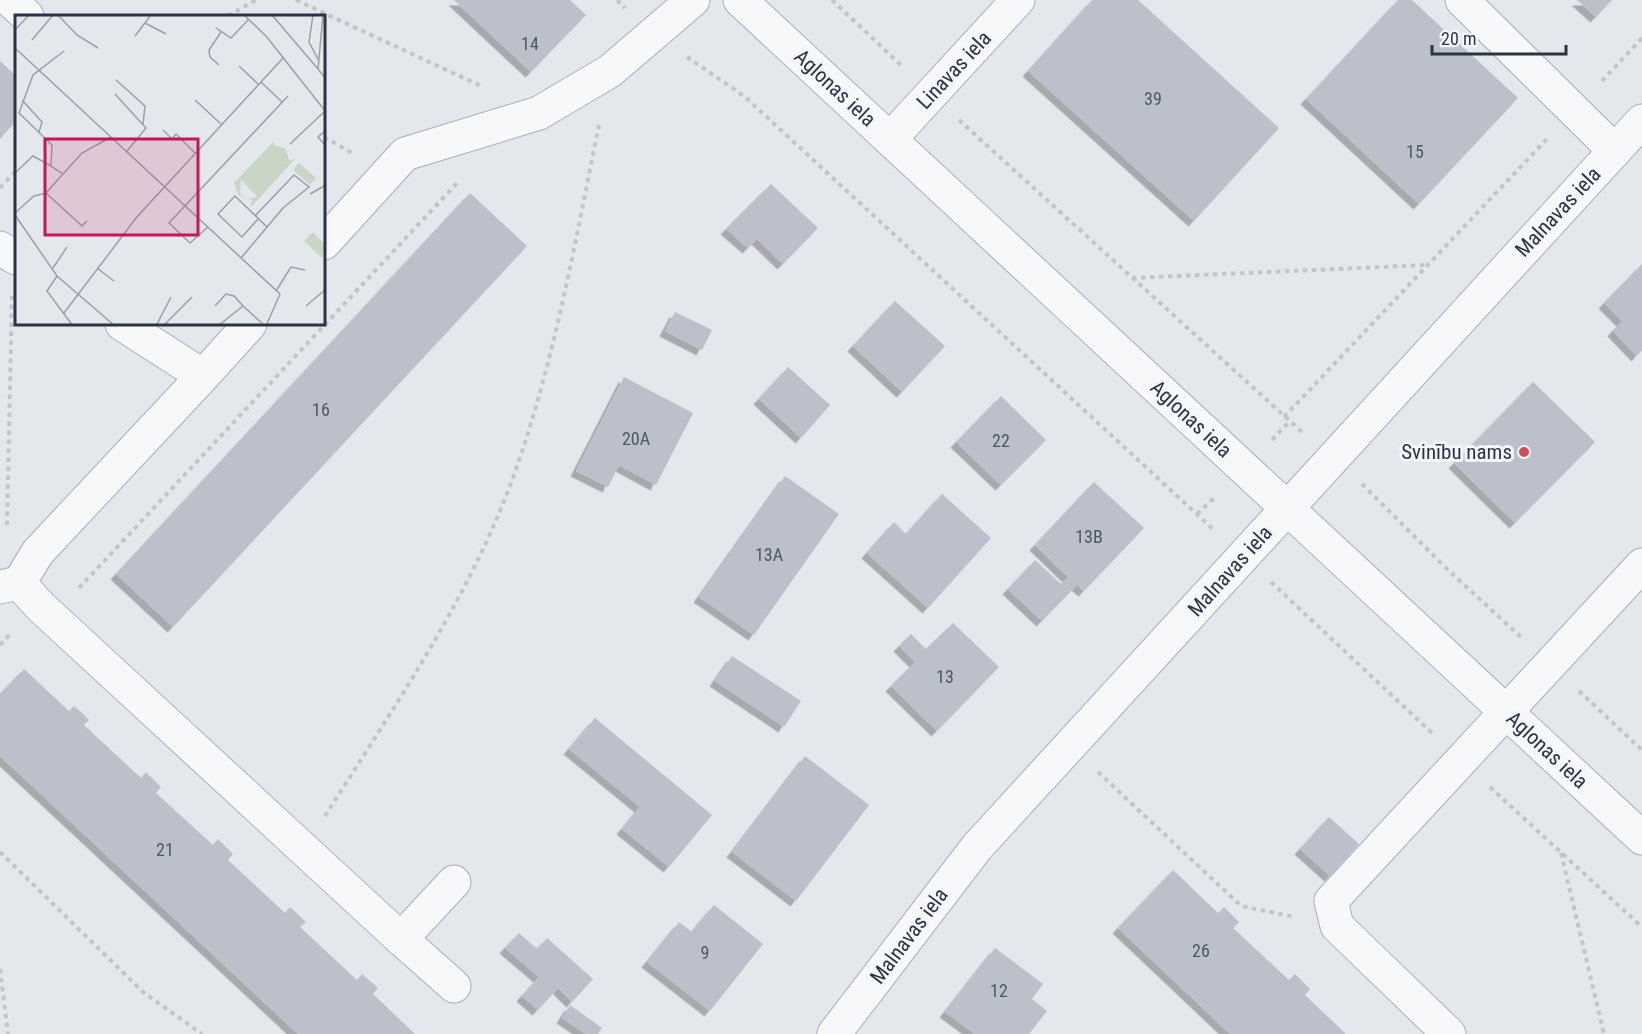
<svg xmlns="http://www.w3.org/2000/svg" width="1642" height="1034" font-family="'Roboto Condensed',sans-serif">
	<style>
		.building { fill: #bbc0ca; filter: url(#shadow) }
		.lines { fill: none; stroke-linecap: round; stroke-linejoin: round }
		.minor-casing { stroke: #a9aeb7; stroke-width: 35 }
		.path { stroke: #c2c5cb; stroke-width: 4; stroke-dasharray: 4.5 4.5; stroke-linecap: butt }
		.minor { stroke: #f7f8fa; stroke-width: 33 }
		.poi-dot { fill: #d1495b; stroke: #f4f6f9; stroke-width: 2 }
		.labels { text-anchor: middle; stroke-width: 6; stroke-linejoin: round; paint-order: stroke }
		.number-label { font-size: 18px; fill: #4f5766 }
		.street-label { font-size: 21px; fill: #2b3445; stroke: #f4f6f9 }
		.poi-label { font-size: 21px; fill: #2b3445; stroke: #f4f6f9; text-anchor: end }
		.inset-road { fill: none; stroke: #9a9fa9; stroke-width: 1.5 }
		.view { fill: #c2185b; fill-opacity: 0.15; stroke: #c2185b; stroke-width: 3 }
		.inset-edge { fill: none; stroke: #2b3445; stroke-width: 3 }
	</style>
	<defs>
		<filter id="shadow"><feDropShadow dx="-5.5" dy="5.5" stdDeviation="0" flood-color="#0004"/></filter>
	</defs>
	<rect width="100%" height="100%" fill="#e4e7ec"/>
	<g class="building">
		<path d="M 454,0 L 570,0 L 586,15 L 531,72 Z"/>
		<path d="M 1092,0 L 1138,0 L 1279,128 L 1194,221 L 1028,71 Z"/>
		<path d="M 1398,0 L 1412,0 L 1518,98 L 1419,204 L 1306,99 Z"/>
		<path d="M 1577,0 L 1612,0 L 1596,17 Z"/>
		<path d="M 0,61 L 16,76 L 16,121 L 0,139 Z"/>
		<path d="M 771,184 L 818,228 L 783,264 L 757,239 L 748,248 L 726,229 Z"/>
		<path d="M 470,193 L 527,246 L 173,627 L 116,574 Z"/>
		<path d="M 1642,264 L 1642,350 L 1637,356 L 1613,331 L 1622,321 L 1604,303 Z"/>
		<path d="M 895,301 L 945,346 L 902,392 L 853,346 Z"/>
		<path d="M 675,312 L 712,330 L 702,350 L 665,331 Z"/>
		<path d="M 788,367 L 830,405 L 801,438 L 759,399 Z"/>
		<path d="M 624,377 L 693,413 L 656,485 L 619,465 L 608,487 L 576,471 Z"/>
		<path d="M 1533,382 L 1595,442 L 1515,523 L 1454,463 Z"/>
		<path d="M 1001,396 L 1046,440 L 1001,485 L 956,442 Z"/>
		<path d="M 785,476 L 839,514 L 754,635 L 699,597 Z"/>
		<path d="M 1094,482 L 1144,528 L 1084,591 L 1077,585 L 1042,621 L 1008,589 L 1035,560 L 1061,584 L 1068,577 L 1035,545 Z"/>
		<path d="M 942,494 L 991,538 L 928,608 L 867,553 L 894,522 L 906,534 Z"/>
		<path d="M 953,623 L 999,667 L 937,731 L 891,686 L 915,662 L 899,646 L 911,634 L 926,649 Z"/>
		<path d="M 732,656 L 801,701 L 784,727 L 715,681 Z"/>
		<path d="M 24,669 L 69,711 L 74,706 L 81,712 L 89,720 L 84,725 L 141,778 L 146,772 L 161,787 L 156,793 L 213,845 L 218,839 L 233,854 L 228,860 L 285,913 L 290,907 L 306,922 L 300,927 L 357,980 L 362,974 L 378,988 L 373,994 L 415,1034 L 298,1034 L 0,756 L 0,694 Z"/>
		<path d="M 595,718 L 712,815 L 669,867 L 622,829 L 640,807 L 569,749 Z"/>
		<path d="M 805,756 L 869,805 L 796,901 L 732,852 Z"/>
		<path d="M 1329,817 L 1359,844 L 1330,876 L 1300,849 Z"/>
		<path d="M 1173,870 L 1218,913 L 1224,907 L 1239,922 L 1233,928 L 1289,980 L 1295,974 L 1310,989 L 1305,995 L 1346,1034 L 1230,1034 L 1118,928 Z"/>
		<path d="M 714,905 L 763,944 L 710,1011 L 647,962 L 679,922 L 692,932 Z"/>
		<path d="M 519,933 L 537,949 L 547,938 L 593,979 L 572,1002 L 558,988 L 538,1010 L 522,996 L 539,977 L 505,948 Z"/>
		<path d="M 995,948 L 1043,984 L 1032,999 L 1047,1011 L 1029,1034 L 975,1034 L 945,1012 Z"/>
		<path d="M 570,1005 L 602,1028 L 598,1034 L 586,1034 L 562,1018 Z"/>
	</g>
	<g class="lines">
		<defs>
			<g id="minor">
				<path d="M 10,0 L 27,16"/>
				<path d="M 740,0 L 1642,838"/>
				<path d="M 1462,0 L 1615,151"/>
				<path d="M 890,139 L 1018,0"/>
				<path d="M 324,243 L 405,154 L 539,113 L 610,71 L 693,0"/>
				<path d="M 0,248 L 16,258"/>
				<path d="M 122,324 L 203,376 L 250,324"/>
				<path d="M 19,583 L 38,552 L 203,376"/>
				<path d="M 0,587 L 19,583 L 41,607 L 401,939 L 454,882"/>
				<path d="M 401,939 L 454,986"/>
				<path d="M 834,1034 L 977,847 L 1642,121"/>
				<path d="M 1449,1034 L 1337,926 L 1331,901 L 1642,565"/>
			</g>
		</defs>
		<use href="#minor" class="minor-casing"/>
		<g class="path">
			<path d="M 296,0 L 483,87"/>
			<path d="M 617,0 L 625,8"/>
			<path d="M 832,0 L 904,68"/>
			<path d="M 228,16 L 256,0"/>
			<path d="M 687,57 L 744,96 L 1215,531"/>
			<path d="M 1602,81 L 1642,38"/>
			<path d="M 959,120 L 1302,432"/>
			<path d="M 324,137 L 352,153"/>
			<path d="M 0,188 L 16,171"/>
			<path d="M 1132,278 L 1427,265"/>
			<path d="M 1284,417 L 1547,139"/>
			<path d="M 1272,440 L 1289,422"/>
			<path d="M 1362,484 L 1447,569 L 1521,637"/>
			<path d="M 1197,514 L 1216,496"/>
			<path d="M 7,525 L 12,296"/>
			<path d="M 1271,582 L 1432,733"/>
			<path d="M 79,588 L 459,181"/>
			<path d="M 0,645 L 12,632"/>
			<path d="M 1579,691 L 1642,750"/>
			<path d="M 1098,772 L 1241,906 L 1295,917"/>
			<path d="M 1490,787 L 1642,927"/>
			<path d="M 325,816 C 394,707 472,594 515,472 C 555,359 575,242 599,125"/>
			<path d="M 0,852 L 143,992 L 202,1034"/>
			<path d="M 1561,853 L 1604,1034"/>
			<path d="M 0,969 L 8,1034"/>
		</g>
		<use href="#minor" class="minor"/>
	</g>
	<circle class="poi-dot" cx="1524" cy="452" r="6"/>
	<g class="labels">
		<g class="number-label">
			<text x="530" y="50">14</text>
			<text x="1153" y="105">39</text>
			<text x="1415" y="158">15</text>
			<text x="321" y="416">16</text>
			<text x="636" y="445">20A</text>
			<text x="1001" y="447">22</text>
			<text x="1089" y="543">13B</text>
			<text x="769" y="561">13A</text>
			<text x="945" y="683">13</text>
			<text x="165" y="856">21</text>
			<text x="1201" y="957">26</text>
			<text x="705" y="959">9</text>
			<text x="999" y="997">12</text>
		</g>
		<g class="street-label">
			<text transform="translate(954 70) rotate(-47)" y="7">Linavas iela</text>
			<text transform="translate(835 88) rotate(43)" y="7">Aglonas iela</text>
			<text transform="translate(1558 212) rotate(-47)" y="7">Malnavas iela</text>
			<text transform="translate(1191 419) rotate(43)" y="7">Aglonas iela</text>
			<text transform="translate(1230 571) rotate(-48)" y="7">Malnavas iela</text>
			<text transform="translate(1547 750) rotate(43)" y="7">Aglonas iela</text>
			<text transform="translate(909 936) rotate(-53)" y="7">Malnavas iela</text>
		</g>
		<g class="poi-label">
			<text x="1512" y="459">Svinību nams</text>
		</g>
	</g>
	<g transform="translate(15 15)">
		<rect width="310" height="310" fill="#e4e7ec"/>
		<path d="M 259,126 L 259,130 L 271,134 L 274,145 L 280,144 L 235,193 L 237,185 L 223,180 L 219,168 ZM 226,165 L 242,181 L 241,182 L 233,184 L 225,179 ZM 284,148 L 301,163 L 295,170 L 278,155 ZM 298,217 L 310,230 L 307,243 L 289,226 Z" fill="#c9d6c5" fill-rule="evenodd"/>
		<path class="inset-road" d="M 43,0 L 62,20 L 83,33M 229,0 L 251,21 L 311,97M 257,0 L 303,54M 298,0 L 294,27 L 304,46M 308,0 L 303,54 L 311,64M 130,8 L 151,19M 201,13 L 216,23 L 234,4M 0,15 L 14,0M 120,21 L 136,0M 17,25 L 38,0M 0,33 L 265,279 L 251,311M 49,36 L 18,60 L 4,98 L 37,130 L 36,151 L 48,159 L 67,138 L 96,122M 204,50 L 195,42 L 194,35 L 206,17M 224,51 L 243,69M 101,65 L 130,91 L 128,109M 246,67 L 267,87M 100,79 L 131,113 L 112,136M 7,85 L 27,107 L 24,117M 180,85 L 206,109M 148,115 L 157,124 L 161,119 L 180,138M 311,115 L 303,122 L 311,131M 275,129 L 310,96M 0,158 L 18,141 L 36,151M 31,178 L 48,159M 295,179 L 311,170M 0,198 L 19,181 L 31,178 L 67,211 L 72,206M 0,200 L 42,261 L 100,311M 243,204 L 227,222 L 203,199 L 220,181 L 252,212M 193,212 L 175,228 L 154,208 L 273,81M 226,243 L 268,193 L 294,172 L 279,160 L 240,201M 38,253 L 52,232M 82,253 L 99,266M 42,261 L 32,276 L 58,311M 261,276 L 276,252 L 290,255M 200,291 L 211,279 L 219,281 L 228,291M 291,291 L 311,274M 49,298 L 121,203 L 269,42M 141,311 L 156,282M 148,311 L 177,282M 203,311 L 228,291 L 250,311"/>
		<path class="view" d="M 30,124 L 183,124 L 183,220 L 30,220 Z"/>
		<rect width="310" height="310" class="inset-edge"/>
	</g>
	<path d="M1432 45v9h134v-9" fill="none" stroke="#2b3445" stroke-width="3"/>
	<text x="1441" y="45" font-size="18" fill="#2b3445" stroke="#f4f6f9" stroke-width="4.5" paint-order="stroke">20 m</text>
</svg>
